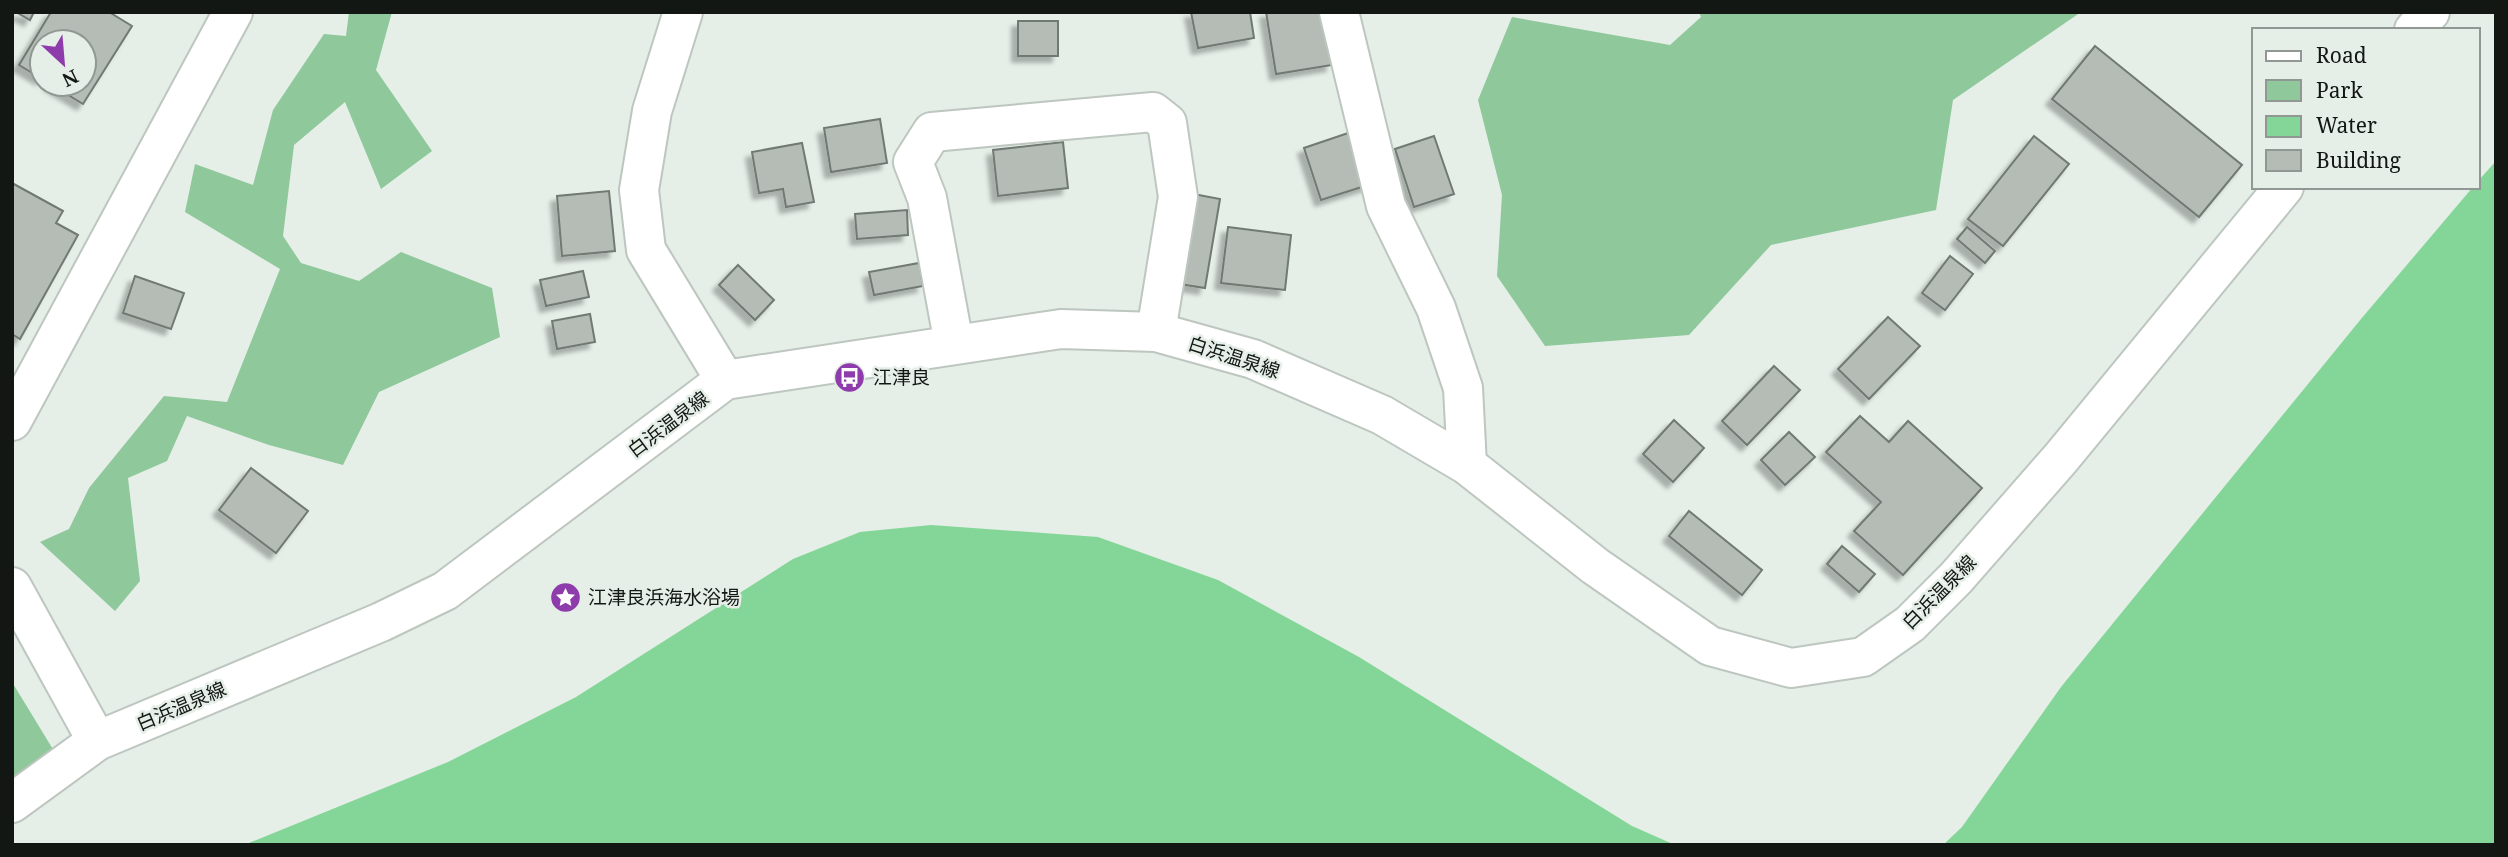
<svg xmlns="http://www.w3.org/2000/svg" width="2508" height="857" font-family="'Noto Serif','Noto Sans JP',serif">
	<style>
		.green { fill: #8ec89b }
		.water { fill: #83d697 }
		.building { fill: #b4bcb5; stroke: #717973; stroke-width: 2; filter: url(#shadow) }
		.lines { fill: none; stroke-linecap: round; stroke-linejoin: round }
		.street-casing { stroke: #bdc6bf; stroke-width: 42 }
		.primary-casing { stroke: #bdc6bf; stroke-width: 42 }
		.street { stroke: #fff; stroke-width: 38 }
		.primary { stroke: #fff; stroke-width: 38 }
		.labels { text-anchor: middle; stroke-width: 5; stroke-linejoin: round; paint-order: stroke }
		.street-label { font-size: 19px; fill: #131714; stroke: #e5eee7 }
		.poi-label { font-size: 19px; fill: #131714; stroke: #e5eee7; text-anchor: start }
	</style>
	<defs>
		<filter id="shadow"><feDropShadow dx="-6" dy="6" stdDeviation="2" flood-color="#0004"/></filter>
	</defs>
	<rect width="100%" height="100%" fill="#e5eee7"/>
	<g class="green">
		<path d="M 349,12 L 392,12 L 376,70 L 432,151 L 381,189 L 345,102 L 294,145 L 283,236 L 301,263 L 359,281 L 401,252 L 492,288 L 500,337 L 379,392 L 343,465 L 269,445 L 187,416 L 167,461 L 128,478 L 140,581 L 115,611 L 40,542 L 69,529 L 89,488 L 164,396 L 227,402 L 280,269 L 185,212 L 195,164 L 253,185 L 273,110 L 324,34 L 346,36 Z"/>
		<path d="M 1699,12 L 2081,12 L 1953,100 L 1936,210 L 1771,245 L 1689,335 L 1545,346 L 1497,276 L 1502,195 L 1478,100 L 1512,17 L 1670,45 L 1701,17 Z"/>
		<path d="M 12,682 L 54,751 L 12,786 Z"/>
	</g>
	<g class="water">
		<path d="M 2496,161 L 2496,845 L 1943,845 L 1962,827 L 2061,687 L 2361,319 L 2473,187 L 2478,187 L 2478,181 Z"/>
		<path d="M 931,525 L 1098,537 L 1218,580 L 1359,657 L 1632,826 L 1675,845 L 244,845 L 448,762 L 576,697 L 793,559 L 860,532 Z"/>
	</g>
	<g class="building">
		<path d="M 16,12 L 34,12 L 30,20 Z"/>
		<path d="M 51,12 L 109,12 L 132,26 L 83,104 L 50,84 L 84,84 L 84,42 L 42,42 L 42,79 L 19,65 Z"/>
		<path d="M 1191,12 L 1250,12 L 1254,38 L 1198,48 Z"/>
		<path d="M 1266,12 L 1322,12 L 1332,65 L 1276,74 Z"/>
		<rect x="1018" y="21" width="40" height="35"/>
		<path d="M 2095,46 L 2242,165 L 2199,217 L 2052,99 Z"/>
		<path d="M 880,119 L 887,163 L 831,172 L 824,128 Z"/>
		<path d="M 1354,131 L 1371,184 L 1321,200 L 1304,148 Z"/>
		<path d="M 1434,136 L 1454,194 L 1414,207 L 1395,149 Z"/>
		<path d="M 2034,136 L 2069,164 L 2003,246 L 1968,219 Z"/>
		<path d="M 1063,142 L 1068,188 L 998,196 L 993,150 Z"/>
		<path d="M 802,143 L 814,202 L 786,207 L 783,189 L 759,193 L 752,152 Z"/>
		<path d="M 12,183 L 63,211 L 56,223 L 78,235 L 20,339 L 12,334 Z"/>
		<path d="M 609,191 L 615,251 L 562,256 L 557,196 Z"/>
		<path d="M 1188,193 L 1220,199 L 1205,288 L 1173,283 Z"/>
		<path d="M 907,210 L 908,235 L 857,239 L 855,214 Z"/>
		<path d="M 1228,227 L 1291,235 L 1285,290 L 1221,283 Z"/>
		<path d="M 1967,227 L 1995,251 L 1985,263 L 1957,239 Z"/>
		<path d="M 1950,256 L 1973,274 L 1945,310 L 1922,293 Z"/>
		<path d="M 919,263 L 923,286 L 874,295 L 869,272 Z"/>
		<path d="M 738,265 L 774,300 L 755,320 L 719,285 Z"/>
		<path d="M 583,271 L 589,297 L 546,306 L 540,280 Z"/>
		<path d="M 135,276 L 184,293 L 171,329 L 123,313 Z"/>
		<path d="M 590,314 L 595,342 L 557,349 L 552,321 Z"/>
		<path d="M 1888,317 L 1920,346 L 1869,399 L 1838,369 Z"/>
		<path d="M 1774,366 L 1800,390 L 1747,445 L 1722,421 Z"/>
		<path d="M 1860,416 L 1889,442 L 1908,421 L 1982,488 L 1903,575 L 1854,531 L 1881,502 L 1826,452 Z"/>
		<path d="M 1674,420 L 1704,448 L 1673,482 L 1643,454 Z"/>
		<path d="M 1789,432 L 1815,457 L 1785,485 L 1761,460 Z"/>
		<path d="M 251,468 L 308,511 L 276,553 L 219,510 Z"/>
		<path d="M 1689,511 L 1762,570 L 1742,595 L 1669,536 Z"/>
		<path d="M 1842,546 L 1875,574 L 1859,592 L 1827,564 Z"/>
	</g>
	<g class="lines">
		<defs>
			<g id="street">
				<path d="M 683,12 L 652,111 L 639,190 L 646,250 L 725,380"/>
				<path d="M 1339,12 L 1386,206 L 1436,308 L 1463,388 L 1467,465"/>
				<path d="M 954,344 L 927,198 L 913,162 L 932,132 L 1153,112 L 1167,123 L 1178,197 L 1156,332"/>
				<path d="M 12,421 L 233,12"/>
				<path d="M 12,587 L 97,741"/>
			</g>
			<g id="primary">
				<path d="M 2414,30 L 2430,12"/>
				<path d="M 12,803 L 97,741 L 381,622 L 445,591 L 725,380 L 1061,329 L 1156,332 L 1253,359 L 1382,415 L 1467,465 L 1595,566 L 1710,646 L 1791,668 L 1863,657 L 1910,624 L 1956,578 L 2061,458 L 2284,187"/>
			</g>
		</defs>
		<use href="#street" class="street-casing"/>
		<use href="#primary" class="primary-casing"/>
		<use href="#street" class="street"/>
		<use href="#primary" class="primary"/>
	</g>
	<defs>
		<symbol id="bus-disc" viewBox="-11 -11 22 22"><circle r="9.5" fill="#8e3cab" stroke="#e5eee7"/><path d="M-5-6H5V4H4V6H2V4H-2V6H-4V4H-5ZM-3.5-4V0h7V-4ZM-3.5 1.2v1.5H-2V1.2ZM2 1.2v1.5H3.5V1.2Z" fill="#fff"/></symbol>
		<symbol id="sight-disc" viewBox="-11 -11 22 22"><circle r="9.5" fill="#8e3cab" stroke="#e5eee7"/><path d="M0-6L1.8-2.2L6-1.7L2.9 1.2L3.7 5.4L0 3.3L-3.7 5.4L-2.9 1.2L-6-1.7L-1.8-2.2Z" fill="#fff"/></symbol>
	</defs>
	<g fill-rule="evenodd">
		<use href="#bus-disc" x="832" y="360" width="35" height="35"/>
		<use href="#sight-disc" x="548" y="580" width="35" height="35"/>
	</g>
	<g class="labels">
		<g class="street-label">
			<text transform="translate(1234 357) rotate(18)" y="7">白浜温泉線</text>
			<text transform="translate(668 424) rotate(-37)" y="7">白浜温泉線</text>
			<text transform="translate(1939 592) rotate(-45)" y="7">白浜温泉線</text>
			<text transform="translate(181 706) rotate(-23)" y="7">白浜温泉線</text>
		</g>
		<g class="poi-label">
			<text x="873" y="384">江津良</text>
			<text x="588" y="604">江津良浜海水浴場</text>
		</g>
	</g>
	<rect width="2508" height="857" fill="none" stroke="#131714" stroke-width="28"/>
	<rect x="2252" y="28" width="228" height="161" fill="#e5eee7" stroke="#919893" stroke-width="2"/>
	<rect x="2266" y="51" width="35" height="10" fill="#ffffff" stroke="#919893" stroke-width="2"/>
	<text x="2316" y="63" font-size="21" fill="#131714">Road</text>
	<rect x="2266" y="80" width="35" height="21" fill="#8ec89b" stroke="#919893" stroke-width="2"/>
	<text x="2316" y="98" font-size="21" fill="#131714">Park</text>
	<rect x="2266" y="116" width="35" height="21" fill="#83d697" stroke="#919893" stroke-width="2"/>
	<text x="2316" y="133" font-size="21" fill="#131714">Water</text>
	<rect x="2266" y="150" width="35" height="21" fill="#b4bcb5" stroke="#919893" stroke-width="2"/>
	<text x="2316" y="168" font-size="21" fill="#131714">Building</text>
	<g transform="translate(63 63) rotate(154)"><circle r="33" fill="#e5eee7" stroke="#919893" stroke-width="2"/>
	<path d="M0-5L12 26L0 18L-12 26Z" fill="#8e3cab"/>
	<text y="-10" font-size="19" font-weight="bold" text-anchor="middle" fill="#131714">N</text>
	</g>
</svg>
